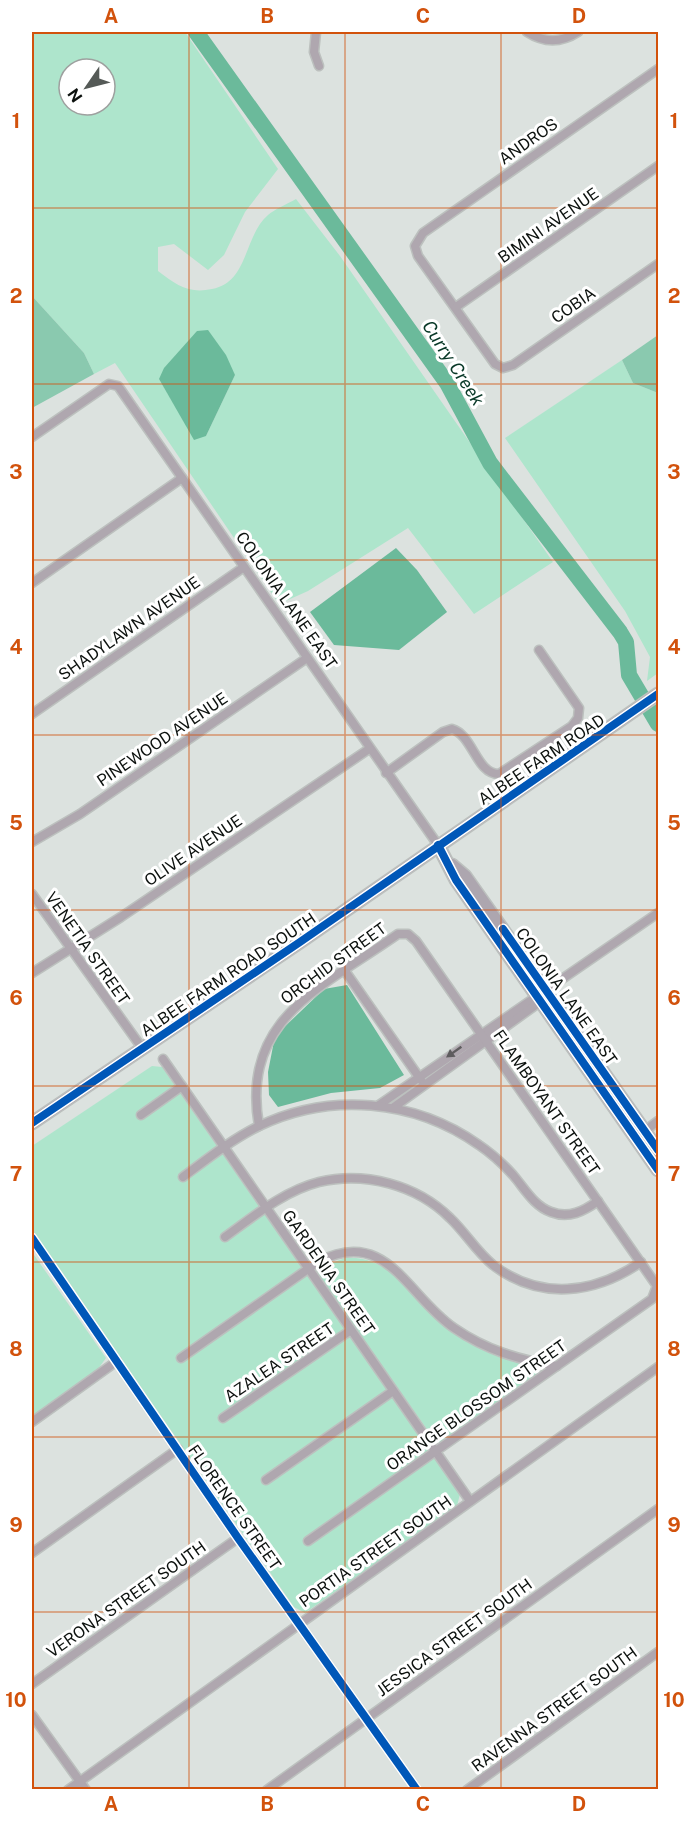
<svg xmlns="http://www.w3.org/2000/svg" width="690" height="1821" font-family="'Public Sans',sans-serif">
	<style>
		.green { fill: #aee5cc; fill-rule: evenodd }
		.forest { fill: #8ac9af }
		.water { fill: #6bba9b }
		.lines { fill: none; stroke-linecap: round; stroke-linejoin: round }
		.river { stroke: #6bba9b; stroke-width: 16 }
		.street-casing { stroke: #bcc0be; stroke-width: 11 }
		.secondary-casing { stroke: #bcc0be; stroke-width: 15 }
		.street { stroke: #afa7af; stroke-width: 8 }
		.secondary { stroke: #ada6af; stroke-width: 12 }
		.cycleway-casing { stroke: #fff; stroke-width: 11 }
		.cycleway { stroke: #0057b8; stroke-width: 8 }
		.oneway { fill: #5e5c5e }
		.grid { fill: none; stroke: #d2520c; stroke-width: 1.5; stroke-opacity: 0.55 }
		.labels { text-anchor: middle; stroke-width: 6; stroke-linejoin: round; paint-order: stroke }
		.street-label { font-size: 16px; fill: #0c110e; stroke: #fff }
		.water-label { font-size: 18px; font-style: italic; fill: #083827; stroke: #fff }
		.neatline { fill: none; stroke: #d2520c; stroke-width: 2 }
		.grid-label { font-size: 20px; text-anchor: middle; font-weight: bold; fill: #d2520c }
	</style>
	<rect width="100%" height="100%" fill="#dce2df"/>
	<g class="green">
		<path d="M 32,32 L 185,32 L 278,169 L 245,212 L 224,255 L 208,270 L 174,244 L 158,247 L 158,271 C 176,285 189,294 212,289 C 249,282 243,237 268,215 C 275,209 287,204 296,199 L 340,256 L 553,562 L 474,614 L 408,528 L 308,591 L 279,604 L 115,363 L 94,374 L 84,353 L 32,296 ZM 69,69 L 105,69 L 105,105 L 69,105 ZM 235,375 L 206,436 L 174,404 L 159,379 Z"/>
		<path d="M 622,360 L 633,383 L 658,393 L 658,673 L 647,681 L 650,657 L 625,611 L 505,438 Z"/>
		<path d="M 152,1066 L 162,1067 L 460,1494 L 457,1506 L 305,1613 L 294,1607 L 32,1231 L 32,1146 Z"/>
		<path d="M 32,1252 L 106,1358 L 98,1369 L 32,1417 Z"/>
		<path d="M 345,1258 C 395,1254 416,1306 452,1332 C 478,1351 507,1361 537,1368 L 538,1374 L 442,1442 L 436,1442 L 320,1279 L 318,1273 L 321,1267 Z"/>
	</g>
	<g class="forest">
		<path d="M 32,296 L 84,353 L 94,374 L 32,408 Z"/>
		<path d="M 658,335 L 658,393 L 633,383 L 622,360 Z"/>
	</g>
	<g class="water">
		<path d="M 208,330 L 226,355 L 235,375 L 206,436 L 194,440 L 159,379 L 164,368 L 197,331 Z"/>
		<path d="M 396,548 L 417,570 L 447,612 L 399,650 L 334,645 L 310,612 Z"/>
		<path d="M 347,985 L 404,1075 L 380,1088 L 331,1093 L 278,1107 L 269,1095 L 268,1072 L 275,1036 L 324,989 Z"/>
	</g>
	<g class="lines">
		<path class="river" d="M 196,32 L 447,383 L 490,463 L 620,632 L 626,642 L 629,675 L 658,724"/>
		<defs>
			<g id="street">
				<path d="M 316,32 L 314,52 L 319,66"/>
				<path d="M 527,32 C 544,43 561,43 578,32"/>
				<path d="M 658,69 L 423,233 L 415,246 L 418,256 L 495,364 L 503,368 L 513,365 L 658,264"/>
				<path d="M 456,307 L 658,166"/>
				<path d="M 32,437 L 109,384 L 118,386 L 438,845"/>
				<path d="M 32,583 L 182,478"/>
				<path d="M 32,714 L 244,567"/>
				<path d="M 386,773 L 443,732 L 452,729 C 473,735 476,774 499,774 L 572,726 L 578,718 L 579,708 L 539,650"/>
				<path d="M 32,842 L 80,814 L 307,658"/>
				<path d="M 32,894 L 142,1048"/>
				<path d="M 345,971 L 421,1080"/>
				<path d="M 32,973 L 121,917 L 369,749"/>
				<path d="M 163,1059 L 470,1501"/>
				<path d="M 379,1105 L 658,913"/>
				<path d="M 394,1107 L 544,999"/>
				<path d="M 141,1115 L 182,1086"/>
				<path d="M 259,1126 C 240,1018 323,987 398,934 L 408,934 L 416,941 L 657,1286 L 652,1299 L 308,1541"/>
				<path d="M 642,1133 L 658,1121"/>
				<path d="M 183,1177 C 207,1159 231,1140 259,1126 C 330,1092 414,1099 479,1145 C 491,1153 503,1164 513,1175 C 525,1189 534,1206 551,1212 C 569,1219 584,1211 598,1201"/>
				<path d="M 225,1237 C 254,1216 284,1191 319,1182 C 365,1171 417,1185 450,1218 C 465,1232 476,1251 493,1265 C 540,1301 595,1294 641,1262"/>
				<path d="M 32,1238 L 238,1538 L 417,1790"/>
				<path d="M 181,1358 L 318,1262 C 387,1226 407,1296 454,1328 C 486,1350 519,1360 557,1366"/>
				<path d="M 223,1418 L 351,1330"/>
				<path d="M 32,1422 L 117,1361"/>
				<path d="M 266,1480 L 393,1391"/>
				<path d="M 32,1553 L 178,1449"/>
				<path d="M 32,1684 L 238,1538"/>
				<path d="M 32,1715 L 86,1790"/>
				<path d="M 68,1790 L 658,1367"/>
				<path d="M 267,1790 L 658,1509"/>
				<path d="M 467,1790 L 658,1652"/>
			</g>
			<g id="secondary">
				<path d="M 438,845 L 456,880 L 658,1170"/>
				<path d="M 452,865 L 465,876 L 658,1150"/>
				<path d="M 32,1123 L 300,942 L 658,694"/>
			</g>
		</defs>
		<use href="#street" class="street-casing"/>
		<use href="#secondary" class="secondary-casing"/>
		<use href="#street" class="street"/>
		<use href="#secondary" class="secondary"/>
		<defs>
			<g id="cycleway">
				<path d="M 438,845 L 456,880 L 658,1170"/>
				<path d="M 503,929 L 658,1150"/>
				<path d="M 32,1123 L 300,942 L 658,694"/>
				<path d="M 32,1238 L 238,1538 L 417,1790"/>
			</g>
		</defs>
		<use href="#cycleway" class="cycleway-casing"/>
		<use href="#cycleway" class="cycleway"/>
	</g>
	<defs><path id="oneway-solid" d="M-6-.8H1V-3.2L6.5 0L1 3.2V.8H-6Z" transform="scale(1.5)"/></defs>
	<use class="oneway" href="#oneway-solid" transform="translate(454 1052) rotate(145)"/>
	<path class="grid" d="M 189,32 L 189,1790M 345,32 L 345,1790M 501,32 L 501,1790M 32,208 L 658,208M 32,384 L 658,384M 32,560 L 658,560M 32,735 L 658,735M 32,910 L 658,910M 32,1086 L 658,1086M 32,1262 L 658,1262M 32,1437 L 658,1437M 32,1612 L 658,1612"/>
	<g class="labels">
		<g class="street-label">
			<text transform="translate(528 141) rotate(-35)" y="6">ANDROS</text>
			<text transform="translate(548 225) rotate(-35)" y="6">BIMINI AVENUE</text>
			<text transform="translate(573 305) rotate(-35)" y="6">COBIA</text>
			<text transform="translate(287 600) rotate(55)" y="6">COLONIA LANE EAST</text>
			<text transform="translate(129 628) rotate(-35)" y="6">SHADYLAWN AVENUE</text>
			<text transform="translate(162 739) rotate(-34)" y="6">PINEWOOD AVENUE</text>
			<text transform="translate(541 759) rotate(-34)" y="6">ALBEE FARM ROAD</text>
			<text transform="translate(193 850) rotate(-34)" y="6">OLIVE AVENUE</text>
			<text transform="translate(88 948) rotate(55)" y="6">VENETIA STREET</text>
			<text transform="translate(333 963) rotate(-36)" y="6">ORCHID STREET</text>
			<text transform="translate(228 974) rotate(-34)" y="6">ALBEE FARM ROAD SOUTH</text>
			<text transform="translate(567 996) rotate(55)" y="6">COLONIA LANE EAST</text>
			<text transform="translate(547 1102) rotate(55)" y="6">FLAMBOYANT STREET</text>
			<text transform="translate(329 1272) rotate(55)" y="6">GARDENIA STREET</text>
			<text transform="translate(279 1362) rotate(-34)" y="6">AZALEA STREET</text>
			<text transform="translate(476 1405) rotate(-35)" y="6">ORANGE BLOSSOM STREET</text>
			<text transform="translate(235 1507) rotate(55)" y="6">FLORENCE STREET</text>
			<text transform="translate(375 1551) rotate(-35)" y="6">PORTIA STREET SOUTH</text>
			<text transform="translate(126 1599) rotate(-35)" y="6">VERONA STREET SOUTH</text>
			<text transform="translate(454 1637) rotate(-36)" y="6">JESSICA STREET SOUTH</text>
			<text transform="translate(554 1709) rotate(-36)" y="6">RAVENNA STREET SOUTH</text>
		</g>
		<g class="water-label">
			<text transform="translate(453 363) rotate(57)" y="6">Curry Creek</text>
		</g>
	</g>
	<rect width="690" height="1821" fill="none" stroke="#ffffff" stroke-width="66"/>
	<g transform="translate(87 87) rotate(235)"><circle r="28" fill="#ffffff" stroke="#9ea09f" stroke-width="1.5"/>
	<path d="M0-4.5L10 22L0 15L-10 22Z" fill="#555a57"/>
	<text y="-9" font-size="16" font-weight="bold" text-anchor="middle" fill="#0c110e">N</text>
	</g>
	<rect x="33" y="33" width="624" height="1755" class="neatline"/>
	<g class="grid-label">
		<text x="111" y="23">A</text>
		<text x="267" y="23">B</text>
		<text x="423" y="23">C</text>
		<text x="579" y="23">D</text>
		<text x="16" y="128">1</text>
		<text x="674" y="128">1</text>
		<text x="16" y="303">2</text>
		<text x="674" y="303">2</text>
		<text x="16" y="479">3</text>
		<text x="674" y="479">3</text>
		<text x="16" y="654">4</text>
		<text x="674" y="654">4</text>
		<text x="16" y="830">5</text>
		<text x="674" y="830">5</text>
		<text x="16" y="1005">6</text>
		<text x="674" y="1005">6</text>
		<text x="16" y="1181">7</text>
		<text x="674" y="1181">7</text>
		<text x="16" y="1356">8</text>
		<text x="674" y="1356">8</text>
		<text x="16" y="1532">9</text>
		<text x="674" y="1532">9</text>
		<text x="16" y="1707">10</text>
		<text x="674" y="1707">10</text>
		<text x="111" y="1811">A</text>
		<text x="267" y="1811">B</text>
		<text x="423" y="1811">C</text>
		<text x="579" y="1811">D</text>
	</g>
</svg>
